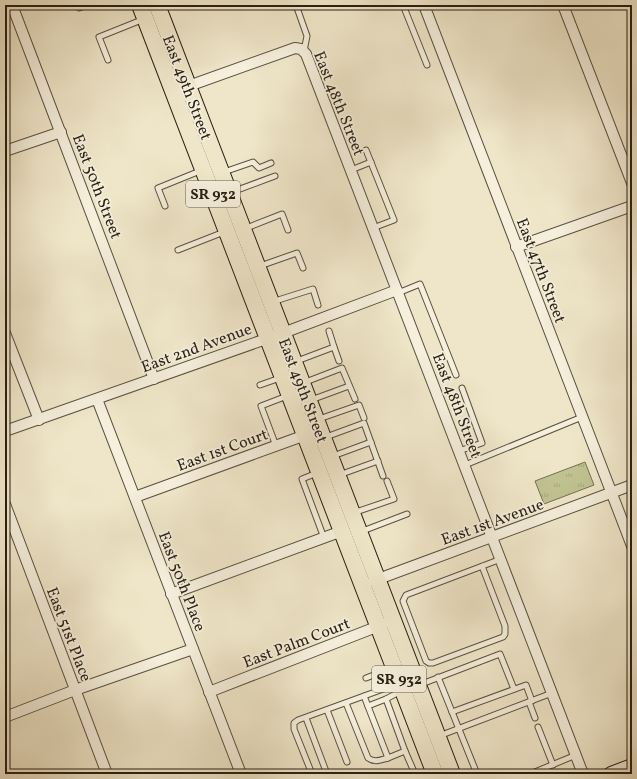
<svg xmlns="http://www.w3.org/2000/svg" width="637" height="779" font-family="Vollkorn,serif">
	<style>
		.park { fill: url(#park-tufts); stroke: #747152 }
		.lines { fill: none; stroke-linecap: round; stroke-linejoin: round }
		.lane-casing { stroke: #5a5140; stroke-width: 7 }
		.street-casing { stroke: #5a5140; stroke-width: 12 }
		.secondary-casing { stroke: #281f13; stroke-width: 16 }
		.primary-casing { stroke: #281f13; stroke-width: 18 }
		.lane { stroke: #f5efdc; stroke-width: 5 }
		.street { stroke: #f5efdc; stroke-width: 10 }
		.secondary { stroke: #f5efdc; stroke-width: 14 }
		.primary { stroke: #efe6c9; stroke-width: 16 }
		.labels { text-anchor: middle; stroke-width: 3.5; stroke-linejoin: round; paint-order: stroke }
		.shield { fill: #f5efdc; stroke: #665d4f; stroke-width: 1 }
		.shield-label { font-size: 15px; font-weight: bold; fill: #281f13 }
		.street-label { font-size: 16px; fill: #281f13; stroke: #f5efdc }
	</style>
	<defs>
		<pattern id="park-tufts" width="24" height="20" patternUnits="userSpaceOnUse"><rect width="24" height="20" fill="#c0c391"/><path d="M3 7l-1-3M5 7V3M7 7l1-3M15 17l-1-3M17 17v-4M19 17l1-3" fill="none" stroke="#a5a77c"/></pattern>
	</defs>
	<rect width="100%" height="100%" fill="#efe6c9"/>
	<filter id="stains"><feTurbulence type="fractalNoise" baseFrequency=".005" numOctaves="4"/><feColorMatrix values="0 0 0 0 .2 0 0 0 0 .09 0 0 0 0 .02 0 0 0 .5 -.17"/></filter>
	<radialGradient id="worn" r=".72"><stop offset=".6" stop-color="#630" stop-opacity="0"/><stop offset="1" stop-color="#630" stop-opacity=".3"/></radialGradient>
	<path class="park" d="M 585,462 L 594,485 L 544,504 L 535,481 Z"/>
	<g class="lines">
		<defs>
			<g id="lane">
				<path d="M 78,5 L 79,8 L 87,5"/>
				<path d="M 296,5 L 307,36 L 304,51"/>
				<path d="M 403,5 L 427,65"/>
				<path d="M 108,60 L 99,37 L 144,19"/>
				<path d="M 366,150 L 394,220 L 373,228"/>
				<path d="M 351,170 L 371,162"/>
				<path d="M 224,172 L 253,162 L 259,168 L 271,163"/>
				<path d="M 232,192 L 275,176"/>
				<path d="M 165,206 L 158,188 L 200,171"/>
				<path d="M 244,229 L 282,214 L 288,230"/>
				<path d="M 178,250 L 224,232"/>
				<path d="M 260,266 L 297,253 L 303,268"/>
				<path d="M 398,293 L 420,284 L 456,375"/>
				<path d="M 272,302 L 313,289 L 318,305"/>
				<path d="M 334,347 L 339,361"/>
				<path d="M 297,361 L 334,347 L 329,331"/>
				<path d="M 303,383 L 342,368 L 355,399"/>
				<path d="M 260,385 L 280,378"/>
				<path d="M 311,400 L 349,386"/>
				<path d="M 319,419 L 359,405 L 364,418"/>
				<path d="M 326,437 L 364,423 L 383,476"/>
				<path d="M 276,446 L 261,406 L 287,396"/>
				<path d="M 459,451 L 482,443 L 462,388"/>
				<path d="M 333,456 L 371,442"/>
				<path d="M 465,465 L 582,417"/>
				<path d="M 317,473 L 302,479 L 324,538"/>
				<path d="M 339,475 L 378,461"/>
				<path d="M 353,513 L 394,499 L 387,481"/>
				<path d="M 360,532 L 407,514"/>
				<path d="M 482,566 L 505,626 L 505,634 L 503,637 L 433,663 L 429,663 L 426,661 L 403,601 L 406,595 L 501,559"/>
				<path d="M 438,677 L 477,774"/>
				<path d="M 366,678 L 392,668"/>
				<path d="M 419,685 L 500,654 L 514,689"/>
				<path d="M 364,696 L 388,758 L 405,751 L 386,699 L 401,691"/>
				<path d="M 529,702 L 535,718"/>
				<path d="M 346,703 L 368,758 C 375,763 380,760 388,758"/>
				<path d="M 368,706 L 386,699"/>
				<path d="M 327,710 L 347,762"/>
				<path d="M 452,712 L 526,685 L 532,701"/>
				<path d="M 306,718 L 327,774"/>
				<path d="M 538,727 L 553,765"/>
				<path d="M 439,736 L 552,693"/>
				<path d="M 405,751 L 415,774"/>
				<path d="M 312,774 L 294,729 L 294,723 L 298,720 L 397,684"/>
				<path d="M 530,774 L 576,755"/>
			</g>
			<g id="street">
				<path d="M 12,5 L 154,379"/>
				<path d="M 424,5 L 632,546"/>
				<path d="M 563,5 L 632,183"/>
				<path d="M 183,88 L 295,48 L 301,49 L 306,54 L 583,774"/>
				<path d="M 5,151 L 61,132"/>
				<path d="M 516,247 L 632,206"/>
				<path d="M 5,333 L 39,420"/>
				<path d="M 97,399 L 241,774"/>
				<path d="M 5,431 L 283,333 L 397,290"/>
				<path d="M 135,497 L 311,433"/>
				<path d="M 5,504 L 107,774"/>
				<path d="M 373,581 L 632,485"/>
				<path d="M 171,594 L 342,531"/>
				<path d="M 209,692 L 384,624"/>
				<path d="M 5,717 L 75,690 L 193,649"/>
			</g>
			<path id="secondary" d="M 611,774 L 632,766"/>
			<g id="primary">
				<path d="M 140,5 L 435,774"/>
				<path d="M 157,5 L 452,774"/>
			</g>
		</defs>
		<use href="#lane" class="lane-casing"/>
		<use href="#street" class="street-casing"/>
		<use href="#secondary" class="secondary-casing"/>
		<use href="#primary" class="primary-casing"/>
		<use href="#lane" class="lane"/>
		<use href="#street" class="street"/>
		<use href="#secondary" class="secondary"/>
		<use href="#primary" class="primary"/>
	</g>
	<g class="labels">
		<g class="shield">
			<rect x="186" y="181" width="54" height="26" rx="3"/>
			<rect x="372" y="666" width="54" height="26" rx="3"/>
		</g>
		<g class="shield-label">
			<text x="213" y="199">SR 932</text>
			<text x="399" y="684">SR 932</text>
		</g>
		<g class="street-label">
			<text transform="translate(188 87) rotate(69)" y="6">East 49th Street</text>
			<text transform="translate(340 103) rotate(68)" y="6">East 48th Street</text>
			<text transform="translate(98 186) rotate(69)" y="6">East 50th Street</text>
			<text transform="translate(542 270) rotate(69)" y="6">East 47th Street</text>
			<text transform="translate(196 347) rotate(-20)" y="6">East 2nd Avenue</text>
			<text transform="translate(304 390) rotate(69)" y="6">East 49th Street</text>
			<text transform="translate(458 405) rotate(69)" y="6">East 48th Street</text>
			<text transform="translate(222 449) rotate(-20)" y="6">East 1st Court</text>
			<text transform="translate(492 521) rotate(-20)" y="6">East 1st Avenue</text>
			<text transform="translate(183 581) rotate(69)" y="6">East 50th Place</text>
			<text transform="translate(70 634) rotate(69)" y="6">East 51st Place</text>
			<text transform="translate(296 642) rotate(-21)" y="6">East Palm Court</text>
		</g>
	</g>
	<rect width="637" height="779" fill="none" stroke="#efe6c9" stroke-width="20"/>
	<rect x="6" y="6" width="625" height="767" fill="none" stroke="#281f13" stroke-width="2"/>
	<rect x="10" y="10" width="617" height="759" fill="none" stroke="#281f13"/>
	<rect width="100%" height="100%" filter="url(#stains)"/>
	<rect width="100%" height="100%" fill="url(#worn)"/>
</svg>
